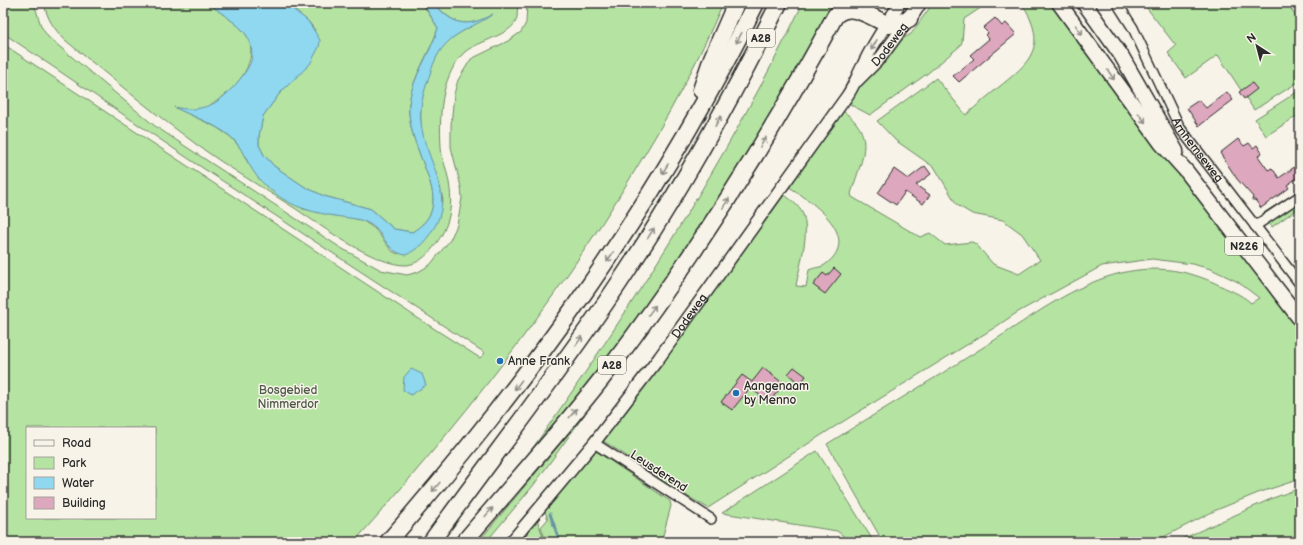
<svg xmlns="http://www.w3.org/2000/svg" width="1303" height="545" font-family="'Balsamiq Sans',sans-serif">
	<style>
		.green { fill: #b4e3a2; stroke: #708766; fill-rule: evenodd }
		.water { fill: #8fd8f0; stroke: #6793a1 }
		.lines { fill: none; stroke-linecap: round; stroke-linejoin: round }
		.stream { stroke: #6793a1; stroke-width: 3 }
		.building { fill: #dda7bd; stroke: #2b2b2b }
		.minor-casing { stroke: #2b2b2b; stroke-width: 12 }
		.tertiary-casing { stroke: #2b2b2b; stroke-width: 14 }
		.primary-casing { stroke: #2b2b2b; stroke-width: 17 }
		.motorway-casing { stroke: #2b2b2b; stroke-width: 19 }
		.minor { stroke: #f7f3e8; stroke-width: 9 }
		.tertiary { stroke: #f7f3e8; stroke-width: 11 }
		.primary { stroke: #f7f3e8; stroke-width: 14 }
		.motorway { stroke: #f7f3e8; stroke-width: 16 }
		.oneway { stroke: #918f8a }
		.poi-dot { fill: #1f6fb2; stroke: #f7f3e8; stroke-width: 1.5 }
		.labels { text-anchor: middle; stroke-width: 3; stroke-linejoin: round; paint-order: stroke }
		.shield { fill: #f7f3e8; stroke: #686764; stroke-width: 1 }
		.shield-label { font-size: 11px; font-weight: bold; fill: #2b2b2b }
		.street-label { font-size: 12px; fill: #2b2b2b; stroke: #f7f3e8 }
		.poi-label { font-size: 12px; fill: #2b2b2b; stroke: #f7f3e8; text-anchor: start }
		.park-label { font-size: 12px; fill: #4d5949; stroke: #f7f3e8 }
	</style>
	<rect width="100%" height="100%" fill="#f7f3e8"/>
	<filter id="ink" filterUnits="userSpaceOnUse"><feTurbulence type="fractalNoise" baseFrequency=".025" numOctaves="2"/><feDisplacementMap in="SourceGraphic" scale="8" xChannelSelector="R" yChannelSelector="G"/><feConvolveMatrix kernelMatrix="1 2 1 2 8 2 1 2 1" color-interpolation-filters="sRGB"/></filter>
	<g filter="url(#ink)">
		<g class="green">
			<path d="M 3,3 L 34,3 L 41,26 L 48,37 L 155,126 L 194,152 L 341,248 L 381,270 L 407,275 L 418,272 L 430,265 L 450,240 L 457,225 L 462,198 L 461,187 L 451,147 L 451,125 L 454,94 L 458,80 L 471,59 L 508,41 L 521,32 L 526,23 L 527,3 L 723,3 C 698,62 668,117 634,172 C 554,305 457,427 354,542 L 3,542 L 3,44 L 416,317 L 480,358 L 485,353 L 189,159 L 3,33 ZM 27,428 L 155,428 L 155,518 L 27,518 Z"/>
			<path d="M 44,3 L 209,3 C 220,14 244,26 249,40 C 258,65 233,92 212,104 C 202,111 188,111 176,108 L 216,127 L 231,137 L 241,149 L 248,163 L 303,209 L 362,220 L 375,229 L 392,251 L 398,254 L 443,201 C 440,181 432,165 425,146 C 415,114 423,73 443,46 C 451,36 473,26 484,19 C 457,29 452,19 432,3 L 518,3 C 517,9 518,16 516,21 C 511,34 478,42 466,51 C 455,60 447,78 444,92 C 440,110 440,130 441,147 C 441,154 444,162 446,169 C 452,192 454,214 441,236 C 434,248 422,264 406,265 C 376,266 321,226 296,209 C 263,188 229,168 197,145 C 152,112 109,76 65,40 C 54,29 47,19 44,3 Z"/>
			<path d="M 285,3 L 426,3 L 424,6 L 438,28 C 430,54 412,76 409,104 C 408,120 413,137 419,152 C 429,181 448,211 412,232 L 394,229 L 371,209 L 324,196 L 305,187 L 274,166 L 264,155 L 259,145 L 259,136 L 263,116 L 280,93 L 301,72 L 315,30 L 308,21 Z"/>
			<path d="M 803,3 L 839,3 L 690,250 L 560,420 L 532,454 L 530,452 C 631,309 726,161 803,3 Z"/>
			<path d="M 933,3 L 988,3 L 964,19 L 962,42 L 960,46 L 928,73 L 870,115 L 851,105 L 848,99 L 897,42 L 911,34 Z"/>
			<path d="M 1019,3 L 1051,3 L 1300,327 L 1300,479 L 1258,493 L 1214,511 L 1154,542 L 883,542 L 827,444 C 879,411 931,381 982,348 C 1055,303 1123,241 1215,283 C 1228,290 1240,293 1251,303 L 1259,298 L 1238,282 L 1211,269 L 1192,264 L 1152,259 L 1102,266 L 1018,312 L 994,328 L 831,429 L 708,508 L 673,488 L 644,467 L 600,439 L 781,192 C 787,197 795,202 800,209 C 813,225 799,267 796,286 L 806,287 L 809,270 C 815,267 821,268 826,264 C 864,235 808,199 786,185 L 840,109 C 878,134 862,157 851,194 L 852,197 L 920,237 L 930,233 L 945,245 L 972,242 L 976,244 L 993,264 L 1019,274 L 1040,260 L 1022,234 L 1003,220 L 972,214 L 957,205 L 935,168 L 895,140 L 877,121 L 936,78 L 966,115 C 977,105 988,96 999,87 C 1022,68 1044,53 1031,21 C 1028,14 1026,7 1019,3 Z"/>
			<path d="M 1143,3 L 1287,3 L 1300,22 L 1300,81 L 1254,110 L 1218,55 L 1186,78 L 1168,53 L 1176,46 Z"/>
			<path d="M 1300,90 L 1300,114 L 1266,136 L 1255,119 Z"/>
			<path d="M 1300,190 L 1300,207 L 1272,227 L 1262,214 Z"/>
			<path d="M 585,414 L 533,486 L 486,542 L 478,542 Z"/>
			<path d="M 593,449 L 670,501 L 671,506 L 662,539 L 659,542 L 546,542 L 541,527 L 548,519 L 544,510 Z"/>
			<path d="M 817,451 L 874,542 L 851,542 L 837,531 L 722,513 Z"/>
			<path d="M 1300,488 L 1300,542 L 1175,542 L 1273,498 Z"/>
			<path d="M 537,519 L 545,542 L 518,542 Z"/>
		</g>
		<g class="water">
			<path d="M 209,3 L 285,3 L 308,21 L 320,40 L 319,47 L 310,64 L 280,93 L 263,116 L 259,136 L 259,145 L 264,155 L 274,166 L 305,187 L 324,196 L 371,209 L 394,229 L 412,232 C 448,211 429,181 419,152 C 413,137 408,120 409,104 C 412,76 431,54 438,28 L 424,5 L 426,3 L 433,3 C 454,25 465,29 493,14 C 478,25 457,31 445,45 C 437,53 432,67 429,77 C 424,92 419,106 421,122 C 424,160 458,194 432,231 C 425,242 418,249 406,255 C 385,252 385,232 368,223 C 358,218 346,218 335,216 C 317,213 299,209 283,199 C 274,193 262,184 256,175 C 246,162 243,148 231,137 C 214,123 193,117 174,107 C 187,110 198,110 210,105 C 224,100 246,75 251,61 C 253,54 251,46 249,40 C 244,26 220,14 209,3 Z"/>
			<path d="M 411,369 L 422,374 L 426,385 L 411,395 L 403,390 L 404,377 Z"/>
		</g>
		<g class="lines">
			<path class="stream" d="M 550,514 L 560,542"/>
		</g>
		<g class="building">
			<path d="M 995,18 L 1002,26 L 1006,23 L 1016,34 L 959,82 L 953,76 L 974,59 L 970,55 L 989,39 L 986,35 L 988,33 L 983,28 Z"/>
			<path d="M 1252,83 L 1257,89 L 1244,99 L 1239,92 Z"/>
			<path d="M 1227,92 L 1233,100 L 1199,126 L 1187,108 L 1199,100 L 1206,108 Z"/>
			<path d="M 1238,139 L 1244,146 L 1249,143 L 1253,148 L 1257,145 L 1262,153 L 1258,156 L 1268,170 L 1272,168 L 1279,178 L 1300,163 L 1300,176 L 1287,185 L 1289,188 L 1261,208 L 1255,200 L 1252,200 L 1253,197 L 1237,179 L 1220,153 Z"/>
			<path d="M 925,166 L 931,174 L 916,185 L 930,195 L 923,204 L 905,192 L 896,205 L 878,193 L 894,169 L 908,179 Z"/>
			<path d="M 834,268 L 841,274 L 825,294 L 813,285 L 823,273 L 827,276 Z"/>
			<path d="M 794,367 L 806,376 L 800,384 L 788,374 Z"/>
			<path d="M 763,368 L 784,384 L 769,402 L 750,388 L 732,410 L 721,402 L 742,375 L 752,382 Z"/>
		</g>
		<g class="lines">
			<defs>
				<g id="minor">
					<path id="s1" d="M 1117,3 L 1133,28 L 1180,128 L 1300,284"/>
					<path d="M 1255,226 L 1300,196"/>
					<path d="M 594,443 L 711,519"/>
				</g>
				<g id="tertiary">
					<path id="s2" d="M 857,81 L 881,57 L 909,19"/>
					<path id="s3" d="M 511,542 L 594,443 L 659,358 L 847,96 C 854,86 857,76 863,65 C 873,43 887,23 900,3"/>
				</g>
				<g id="primary">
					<path d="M 1059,3 L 1161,143 L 1187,172 L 1300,319"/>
					<path d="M 1084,3 L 1121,55 L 1176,151"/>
					<path d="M 909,19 L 919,3"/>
				</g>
				<g id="motorway">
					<path d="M 701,90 L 712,58 L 736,3"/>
					<path d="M 388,542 C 533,376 659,201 756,3"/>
					<path d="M 431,542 C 493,456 560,372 619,283 C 679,193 731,100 779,3"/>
					<path d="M 464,542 C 513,484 564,428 610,368 C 694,257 769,139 835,16 C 851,0 872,18 889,25 L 909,19"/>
				</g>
			</defs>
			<use href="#minor" class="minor-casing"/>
			<use href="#tertiary" class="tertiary-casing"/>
			<use href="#primary" class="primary-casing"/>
			<use href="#motorway" class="motorway-casing"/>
			<use href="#minor" class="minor"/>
			<use href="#tertiary" class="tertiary"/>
			<use href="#primary" class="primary"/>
			<use href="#motorway" class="motorway"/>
		</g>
		<defs><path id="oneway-shaft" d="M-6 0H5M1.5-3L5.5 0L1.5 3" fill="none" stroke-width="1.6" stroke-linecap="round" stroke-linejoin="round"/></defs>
		<g class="oneway">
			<use href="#oneway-shaft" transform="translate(1079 30) rotate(54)"/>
			<use href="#oneway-shaft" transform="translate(739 38) rotate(118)"/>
			<use href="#oneway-shaft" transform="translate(874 45) rotate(119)"/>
			<use href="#oneway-shaft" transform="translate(1111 75) rotate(56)"/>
			<use href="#oneway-shaft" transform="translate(1142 118) rotate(53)"/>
			<use href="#oneway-shaft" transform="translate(718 121) rotate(-61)"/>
			<use href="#oneway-shaft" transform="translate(763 142) rotate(-59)"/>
			<use href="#oneway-shaft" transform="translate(665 169) rotate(121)"/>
			<use href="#oneway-shaft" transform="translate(726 203) rotate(-58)"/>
			<use href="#oneway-shaft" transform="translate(651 233) rotate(-58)"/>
			<use href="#oneway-shaft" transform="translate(610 257) rotate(123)"/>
			<use href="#oneway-shaft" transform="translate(652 310) rotate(-54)"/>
			<use href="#oneway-shaft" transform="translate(579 341) rotate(-55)"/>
			<use href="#oneway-shaft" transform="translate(518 385) rotate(127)"/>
			<use href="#oneway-shaft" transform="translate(573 413) rotate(-51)"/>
			<use href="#oneway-shaft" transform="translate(436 487) rotate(130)"/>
			<use href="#oneway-shaft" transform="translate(489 512) rotate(-50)"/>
		</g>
	</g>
	<g class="poi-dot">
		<circle cx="500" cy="361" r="4"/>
		<circle cx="736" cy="393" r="4"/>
	</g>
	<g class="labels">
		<g class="shield">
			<rect x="747" y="29" width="28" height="18" rx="3"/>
			<rect x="1225" y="237" width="38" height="18" rx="3"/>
			<rect x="598" y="356" width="28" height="18" rx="3"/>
		</g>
		<g class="shield-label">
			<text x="761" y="42">A28</text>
			<text x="1244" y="250">N226</text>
			<text x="612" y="369">A28</text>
		</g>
		<g class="street-label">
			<text dy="4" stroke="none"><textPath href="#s2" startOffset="49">Dodeweg</textPath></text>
			<text dy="4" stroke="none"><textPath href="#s1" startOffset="168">Arnhemseweg</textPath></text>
			<text dy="4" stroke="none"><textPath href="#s3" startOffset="288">Dodeweg</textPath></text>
			<text transform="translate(659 471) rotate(33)" y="4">Leusderend</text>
		</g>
		<g class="poi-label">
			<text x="508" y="365">Anne Frank</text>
			<text x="744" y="390">Aangenaam<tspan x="744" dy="14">by Menno</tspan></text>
		</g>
		<g class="park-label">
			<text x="288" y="394">Bosgebied<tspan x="288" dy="14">Nimmerdor</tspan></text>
		</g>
	</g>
	<rect width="1303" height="545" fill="none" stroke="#f7f3e8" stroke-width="16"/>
	<rect x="8" y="8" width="1287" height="529" fill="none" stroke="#2b2b2b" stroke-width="1.5" filter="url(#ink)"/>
	<rect x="26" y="427" width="130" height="92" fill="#f7f3e8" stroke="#a5a39c"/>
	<rect x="34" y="440" width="20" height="6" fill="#f7f3e8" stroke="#a5a39c"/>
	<text x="62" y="447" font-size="12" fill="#2b2b2b">Road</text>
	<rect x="34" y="457" width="20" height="12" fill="#b4e3a2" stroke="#a5a39c"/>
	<text x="62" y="467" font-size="12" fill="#2b2b2b">Park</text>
	<rect x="34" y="477" width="20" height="12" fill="#8fd8f0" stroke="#a5a39c"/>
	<text x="62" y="487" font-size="12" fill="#2b2b2b">Water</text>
	<rect x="34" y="497" width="20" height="12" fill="#dda7bd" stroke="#a5a39c"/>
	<text x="62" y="507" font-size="12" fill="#2b2b2b">Building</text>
	<g transform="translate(1257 46) rotate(324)" stroke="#f7f3e8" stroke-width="3" paint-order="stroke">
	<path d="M0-3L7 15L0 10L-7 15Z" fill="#2b2b2b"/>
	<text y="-6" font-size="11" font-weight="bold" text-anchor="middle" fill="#2b2b2b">N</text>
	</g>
</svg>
